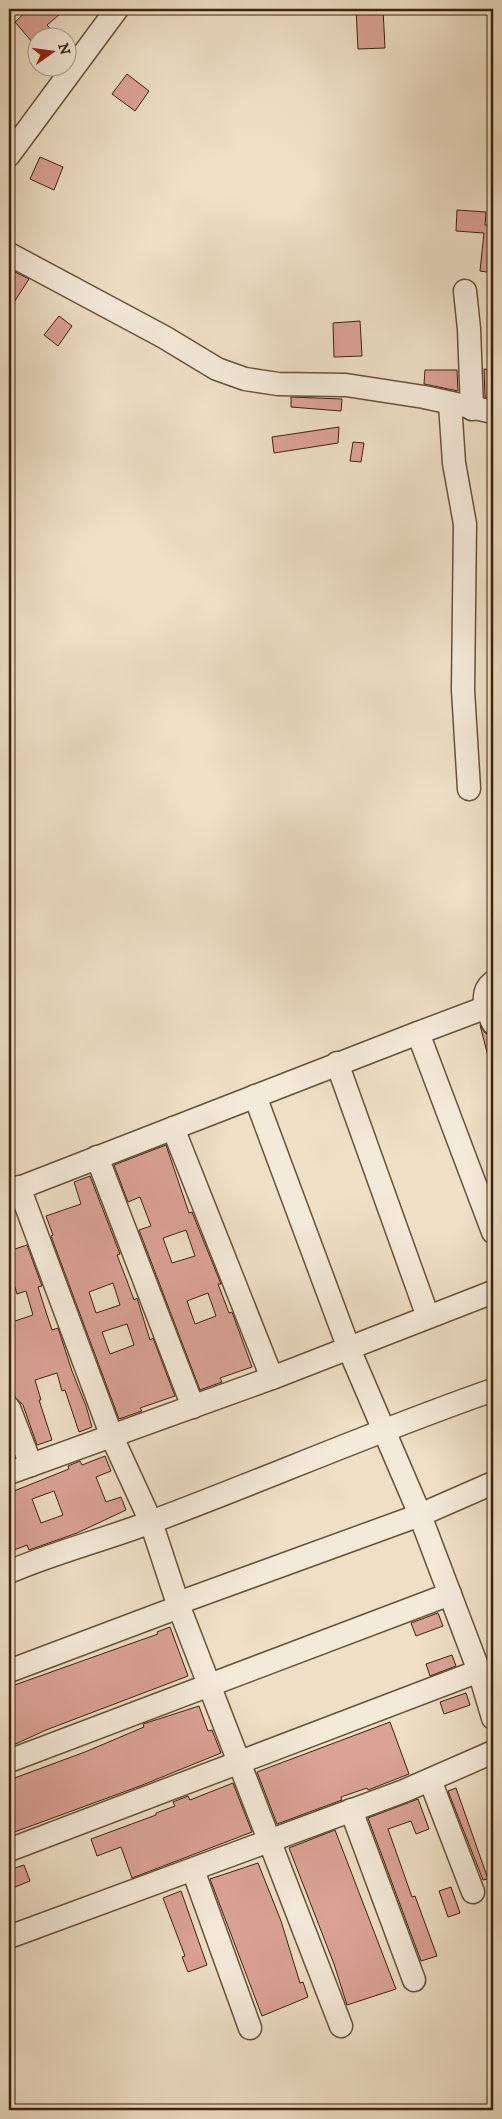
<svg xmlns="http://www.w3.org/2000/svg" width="502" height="2119" font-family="'IM FELL DW Pica',serif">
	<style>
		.building { fill: #dba296; stroke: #3c230a; fill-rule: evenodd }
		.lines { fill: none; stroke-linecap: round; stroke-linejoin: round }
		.minor-casing { stroke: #685239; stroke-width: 25 }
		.minor { stroke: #f4eada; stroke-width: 22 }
	</style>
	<rect width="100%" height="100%" fill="#eedfc6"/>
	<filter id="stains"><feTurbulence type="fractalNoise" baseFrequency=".004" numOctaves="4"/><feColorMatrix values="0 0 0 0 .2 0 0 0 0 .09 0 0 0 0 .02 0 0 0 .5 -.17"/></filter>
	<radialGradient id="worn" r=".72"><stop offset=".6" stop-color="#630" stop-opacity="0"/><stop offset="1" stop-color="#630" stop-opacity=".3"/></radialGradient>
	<g class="building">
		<path d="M 29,9 L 66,9 L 47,25 L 59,38 L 38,38 L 38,49 L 15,22 Z"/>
		<path d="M 356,9 L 383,9 L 385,48 L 358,49 Z"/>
		<path d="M 127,74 L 149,91 L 135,111 L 112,94 Z"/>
		<path d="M 40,157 L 63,167 L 54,190 L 30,179 Z"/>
		<path d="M 457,210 L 486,212 L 485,225 L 493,225 L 493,273 L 480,271 L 484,233 L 456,231 Z"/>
		<path d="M 9,269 L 29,279 L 9,310 Z"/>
		<path d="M 59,316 L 72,326 L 58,346 L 44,335 Z"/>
		<path d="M 360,321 L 362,356 L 334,357 L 333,323 Z"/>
		<path d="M 484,369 L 493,370 L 493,399 L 485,397 Z"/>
		<path d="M 425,370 L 457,370 L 458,391 L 424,384 Z"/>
		<path d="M 291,397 L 342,399 L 341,411 L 291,407 Z"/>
		<path d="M 339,427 L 338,443 L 274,453 L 272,437 Z"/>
		<path d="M 353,442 L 364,443 L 361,462 L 350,461 Z"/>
		<path d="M 480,1025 L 485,1033 L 493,1036 L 493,1064 L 490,1064 Z"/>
		<path d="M 166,1145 L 189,1213 L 192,1212 L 198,1227 L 221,1284 L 218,1284 L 229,1313 L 232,1312 L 252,1367 L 220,1378 L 222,1382 L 200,1390 L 139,1230 L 151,1226 L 140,1197 L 128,1202 L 114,1165 ZM 186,1230 L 195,1256 L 172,1263 L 163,1238 ZM 208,1293 L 216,1316 L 195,1324 L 187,1301 Z"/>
		<path d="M 90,1176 L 120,1254 L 117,1255 L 127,1281 L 134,1300 L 137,1298 L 150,1340 L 153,1338 L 175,1396 L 140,1408 L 142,1411 L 119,1419 L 51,1236 L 53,1235 L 46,1216 L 81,1204 L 74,1182 ZM 113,1283 L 120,1305 L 96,1313 L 89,1292 ZM 127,1324 L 134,1345 L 110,1354 L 102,1332 Z"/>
		<path d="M 27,1245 L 42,1286 L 38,1287 L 46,1312 L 52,1330 L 58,1328 L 72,1371 L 86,1406 L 92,1427 L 79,1432 L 65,1390 L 62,1391 L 57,1373 L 35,1380 L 41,1400 L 39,1400 L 52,1440 L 37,1445 L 23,1405 L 15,1397 L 9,1373 L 9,1323 L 33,1315 L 26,1291 L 17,1294 L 9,1267 L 9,1251 Z"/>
		<path d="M 105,1456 L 111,1471 L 96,1477 L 106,1502 L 121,1497 L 126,1510 L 77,1533 L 29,1550 L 27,1545 L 9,1552 L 9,1493 L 69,1469 L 68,1466 L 80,1461 L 82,1465 ZM 54,1491 L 63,1515 L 41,1523 L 32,1499 Z"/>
		<path d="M 438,1613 L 443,1626 L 416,1636 L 411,1623 Z"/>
		<path d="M 170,1627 L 188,1676 L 46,1730 L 9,1747 L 9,1687 L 158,1634 L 157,1632 Z"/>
		<path d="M 452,1655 L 456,1666 L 430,1676 L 426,1664 Z"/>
		<path d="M 466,1693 L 470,1705 L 444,1714 L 440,1702 Z"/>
		<path d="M 199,1706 L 208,1731 L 212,1730 L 221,1753 L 140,1786 L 9,1834 L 9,1780 L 85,1752 L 144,1727 L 143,1724 Z"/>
		<path d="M 390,1722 L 409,1774 L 368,1790 L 367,1788 L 341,1797 L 342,1800 L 277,1824 L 257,1772 Z"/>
		<path d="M 233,1783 L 252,1832 L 132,1878 L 121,1847 L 97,1856 L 91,1839 L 156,1815 L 156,1813 L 175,1806 L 173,1802 L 188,1796 L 190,1800 Z"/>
		<path d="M 456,1788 L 488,1879 L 483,1880 L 448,1791 Z"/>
		<path d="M 418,1799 L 429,1829 L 416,1834 L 411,1821 L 388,1829 L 412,1897 L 415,1896 L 437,1956 L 421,1961 L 368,1818 Z"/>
		<path d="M 335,1830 L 396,1989 L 347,2005 L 334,1964 L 289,1848 Z"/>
		<path d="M 258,1863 L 281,1921 L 300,1983 L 303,1982 L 308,1997 L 262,2016 L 210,1879 Z"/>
		<path d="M 24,1865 L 30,1881 L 15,1887 L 9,1870 Z"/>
		<path d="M 451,1887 L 460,1913 L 448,1917 L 439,1891 Z"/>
		<path d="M 181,1891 L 207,1965 L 188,1972 L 182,1957 L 185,1956 L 163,1898 Z"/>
	</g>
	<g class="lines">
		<defs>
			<g id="minor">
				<path d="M 9,155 L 117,9"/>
				<path d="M 9,254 L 164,337 L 217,369 L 245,379 L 278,384 L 346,385 L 424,397 L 493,412"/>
				<path d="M 465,291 L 469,329 L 472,409"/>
				<path d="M 450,404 L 454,463 L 465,524 L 463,690 L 469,789"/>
				<path d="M 493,982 C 478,994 487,1009 493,1023"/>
				<path d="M 487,1007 L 418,1033 L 493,1232"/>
				<path d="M 337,1063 L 428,1317"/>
				<path d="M 255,1096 L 349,1349 L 418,1510 L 479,1671 L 493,1718"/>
				<path d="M 173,1128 L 272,1378"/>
				<path d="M 97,1157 L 193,1407"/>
				<path d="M 19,1187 L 112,1437 L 151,1522 L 179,1607 L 341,2026"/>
				<path d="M 9,1192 L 418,1033"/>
				<path d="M 9,1408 L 31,1465"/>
				<path d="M 9,1473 L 272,1378 L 493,1292"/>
				<path d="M 9,1572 C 55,1552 104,1540 151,1522 C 266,1479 378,1430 493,1390"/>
				<path d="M 178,1603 L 420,1515 L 493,1483"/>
				<path d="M 9,1671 L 179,1607"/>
				<path d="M 9,1761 L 450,1594"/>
				<path d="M 430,1780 L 473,1892"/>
				<path d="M 351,1810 L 414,1980"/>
				<path d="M 9,1850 L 479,1671"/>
				<path d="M 193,1870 L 250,2028"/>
				<path d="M 9,1937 L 404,1791 L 493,1752"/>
			</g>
		</defs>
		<use href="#minor" class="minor-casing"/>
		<use href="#minor" class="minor"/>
	</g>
	<rect width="502" height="2119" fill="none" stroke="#eedfc6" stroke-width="30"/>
	<rect x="10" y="10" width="482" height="2099" fill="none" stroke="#3c230a" stroke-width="2.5"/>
	<rect x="15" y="15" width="472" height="2089" fill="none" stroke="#3c230a"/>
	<g transform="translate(52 52) rotate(76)"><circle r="24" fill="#f4eada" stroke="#aa9a87"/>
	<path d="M0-4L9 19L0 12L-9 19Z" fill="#8f2418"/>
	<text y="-8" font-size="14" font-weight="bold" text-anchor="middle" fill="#3c230a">N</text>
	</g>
	<rect width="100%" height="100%" filter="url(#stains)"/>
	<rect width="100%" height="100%" fill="url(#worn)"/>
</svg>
